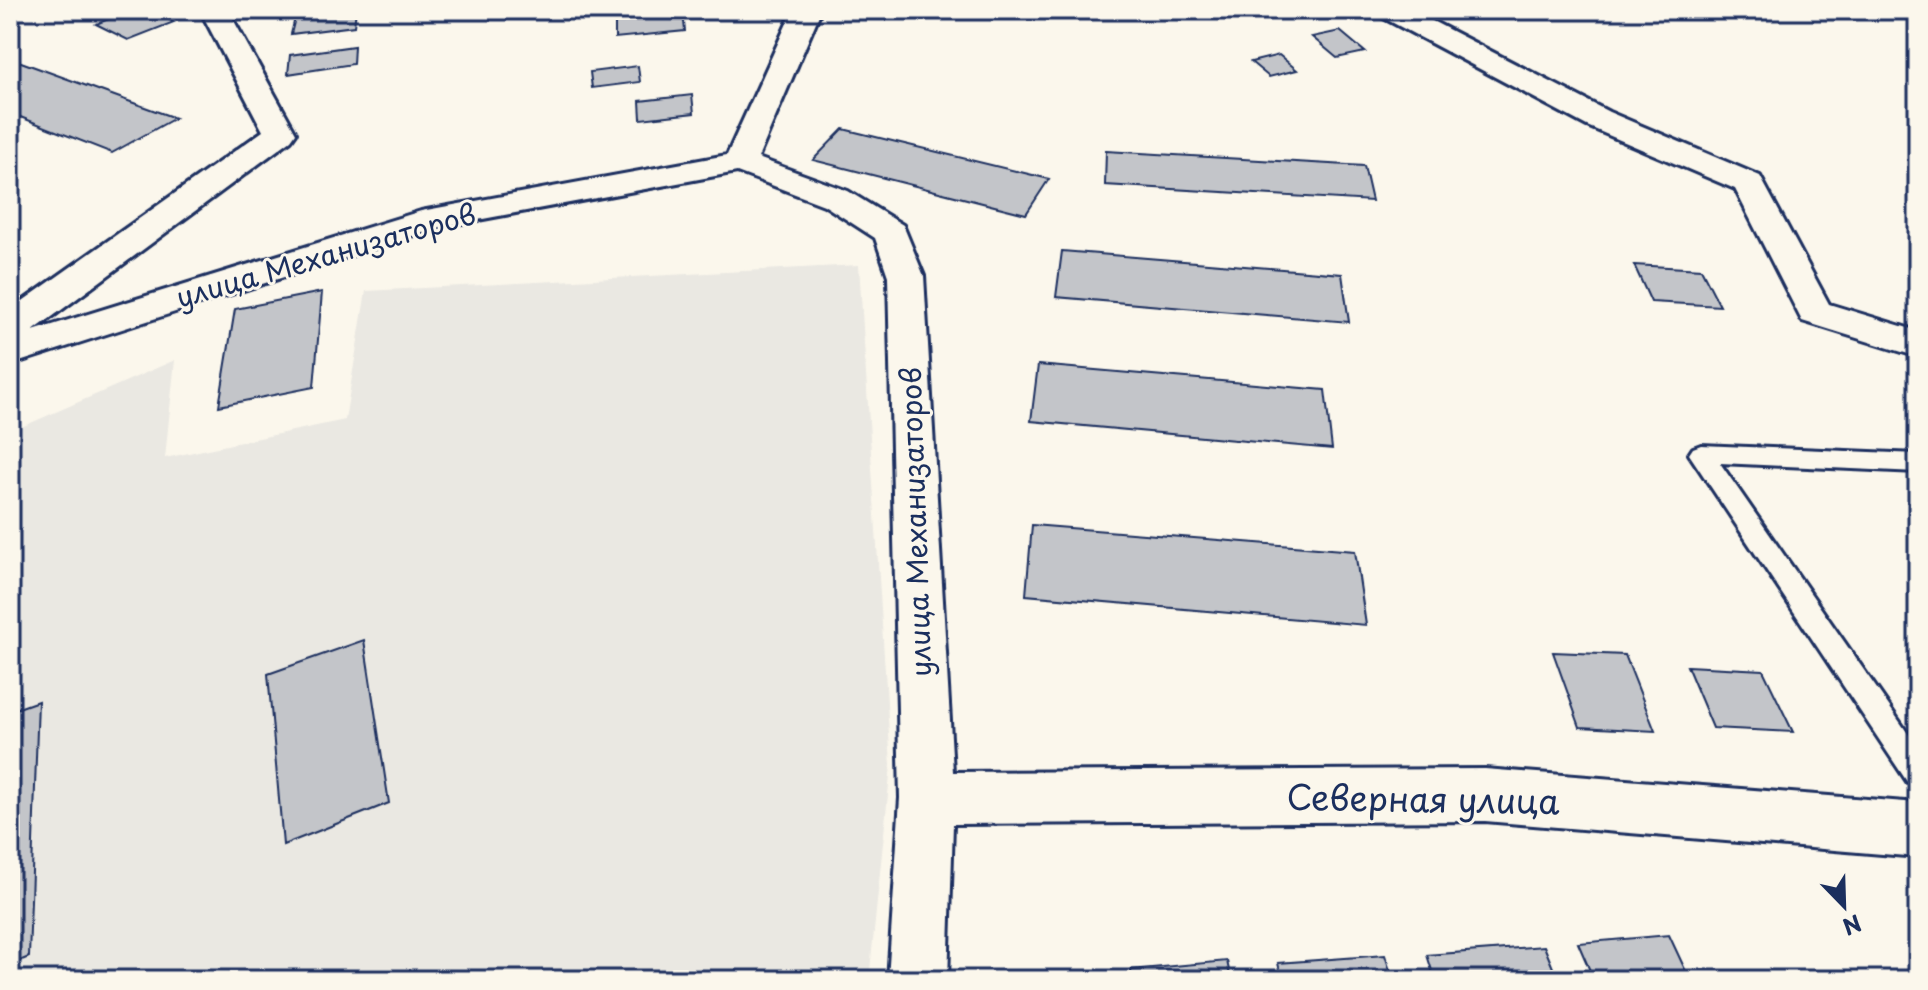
<svg xmlns="http://www.w3.org/2000/svg" width="1928" height="990" font-family="'Playpen Sans',sans-serif">
	<style>
		.built { fill: #eae8e2 }
		.building { fill: #c3c5c9; stroke: #1b2f5e; stroke-width: 2 }
		.lines { fill: none; stroke-linecap: round; stroke-linejoin: round }
		.lane-casing { stroke: #1b2f5e; stroke-width: 6 }
		.street-casing { stroke: #1b2f5e; stroke-width: 6 }
		.lane { fill: #fbf7ec; fill-rule: evenodd }
		.street { fill: #fbf7ec; fill-rule: evenodd }
		.labels { text-anchor: middle; stroke-width: 6; stroke-linejoin: round; paint-order: stroke }
		.street-label { font-size: 28px; fill: #1b2f5e; stroke: #fbf7ec }
		.near-street-label { font-size: 34px; fill: #1b2f5e; stroke: #fbf7ec }
	</style>
	<rect width="100%" height="100%" fill="#fbf7ec"/>
	<filter id="ink" filterUnits="userSpaceOnUse"><feTurbulence type="fractalNoise" baseFrequency=".0125" numOctaves="2"/><feDisplacementMap in="SourceGraphic" scale="16" xChannelSelector="R" yChannelSelector="G"/><feConvolveMatrix kernelMatrix="1 2 1 2 8 2 1 2 1" color-interpolation-filters="sRGB"/></filter>
	<g filter="url(#ink)">
		<path class="built" d="M 859,265 L 891,765 L 869,980 L 10,980 L 10,432 L 175,360 L 165,458 L 345,420 L 366,291 Z"/>
		<g class="building">
			<path d="M 131,10 L 150,10 L 174,22 L 128,40 L 96,24 Z"/>
			<path d="M 297,10 L 356,10 L 354,26 L 291,34 Z"/>
			<path d="M 683,12 L 685,31 L 615,38 L 615,19 Z"/>
			<path d="M 1340,31 L 1365,52 L 1337,58 L 1312,37 Z"/>
			<path d="M 354,46 L 353,64 L 288,74 L 290,55 Z"/>
			<path d="M 1279,55 L 1297,70 L 1269,77 L 1251,62 Z"/>
			<path d="M 10,58 L 175,118 L 112,153 L 10,113 Z"/>
			<path d="M 638,66 L 640,82 L 592,88 L 590,72 Z"/>
			<path d="M 692,95 L 694,113 L 641,119 L 640,101 Z"/>
			<path d="M 843,129 L 1049,179 L 1026,214 L 813,160 Z"/>
			<path d="M 1106,151 L 1364,166 L 1372,201 L 1105,185 Z"/>
			<path d="M 1062,251 L 1342,274 L 1349,322 L 1056,297 Z"/>
			<path d="M 1634,265 L 1701,269 L 1720,306 L 1651,302 Z"/>
			<path d="M 322,292 L 314,387 L 219,406 L 235,309 Z"/>
			<path d="M 1038,365 L 1325,390 L 1332,449 L 1031,421 Z"/>
			<path d="M 1032,525 L 1355,551 L 1366,625 L 1026,595 Z"/>
			<path d="M 364,640 L 389,803 L 283,845 L 268,674 Z"/>
			<path d="M 1553,652 L 1625,655 L 1655,731 L 1580,727 Z"/>
			<path d="M 1687,666 L 1763,670 L 1793,732 L 1713,728 Z"/>
			<path d="M 38,701 L 29,957 L 10,965 L 10,711 Z"/>
			<path d="M 1669,935 L 1690,980 L 1594,980 L 1578,943 Z"/>
			<path d="M 1544,946 L 1558,980 L 1435,980 L 1427,955 Z"/>
			<path d="M 1385,955 L 1393,980 L 1282,980 L 1278,963 Z"/>
			<path d="M 1227,961 L 1231,980 L 1132,980 L 1131,970 Z"/>
		</g>
		<g class="lines">
			<defs>
				<path id="lane" d="M 1701,445 L 1918,454 L 1918,472 L 1720,463 L 1918,748 L 1918,787 L 1908,783 L 1693,460 L 1689,454 L 1693,448 Z"/>
				<g id="street">
					<path d="M 200,10 L 228,10 L 296,133 L 291,140 L 33,331 L 421,211 L 727,155 L 793,10 L 821,10 L 758,158 L 848,191 L 903,225 L 924,276 L 953,772 L 1485,769 L 1918,803 L 1918,857 L 1485,821 L 953,824 L 948,980 L 888,980 L 900,798 L 888,276 L 875,238 L 824,205 L 737,172 L 440,227 L 10,365 L 10,310 L 263,131 Z"/>
					<path d="M 1376,10 L 1411,10 L 1609,112 L 1760,176 L 1829,304 L 1918,331 L 1918,357 L 1802,321 L 1735,189 L 1587,126 L 1380,16 Z"/>
				</g>
			</defs>
			<use href="#lane" class="lane-casing"/>
			<use href="#street" class="street-casing"/>
			<use href="#lane" class="lane"/>
			<use href="#street" class="street"/>
		</g>
	</g>
	<g class="labels">
		<g class="street-label">
			<text transform="translate(326 256) rotate(-16)" y="10">улица Механизаторов</text>
			<text transform="translate(916 522) rotate(-92)" y="10">улица Механизаторов</text>
		</g>
		<g class="near-street-label">
			<text transform="translate(1423 800) rotate(1)" y="12">Северная улица</text>
		</g>
	</g>
	<rect width="1928" height="990" fill="none" stroke="#fbf7ec" stroke-width="40"/>
	<rect x="20" y="20" width="1888" height="950" fill="none" stroke="#1b2f5e" stroke-width="3" filter="url(#ink)"/>
	<g transform="translate(1844 906) rotate(157)" stroke="#fbf7ec" stroke-width="6" paint-order="stroke">
	<path d="M0-6L14 30L0 20L-14 30Z" fill="#1b2f5e"/>
	<text y="-12" font-size="22" font-weight="bold" text-anchor="middle" fill="#1b2f5e">N</text>
	</g>
</svg>
